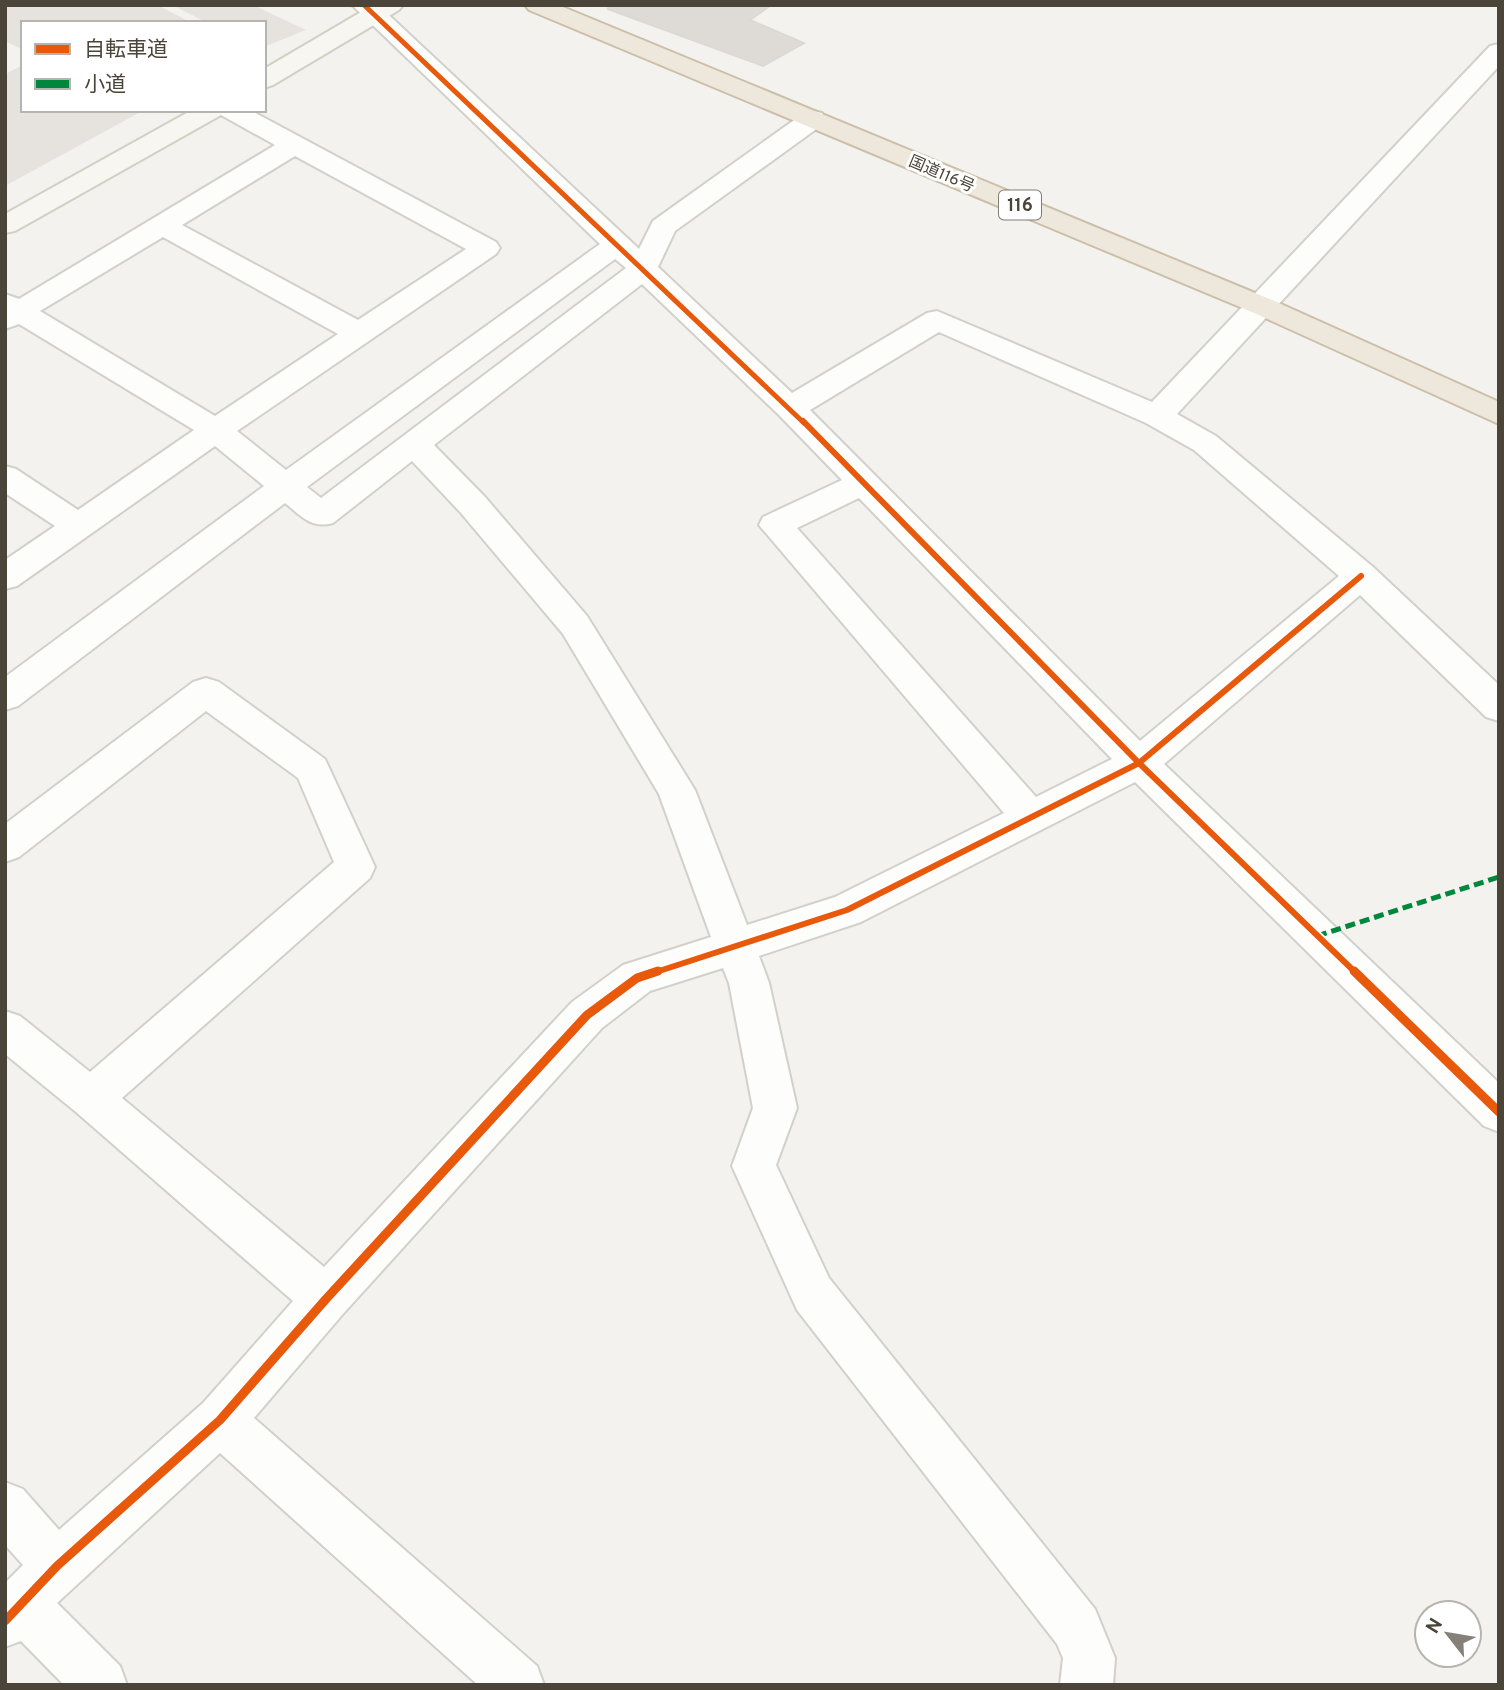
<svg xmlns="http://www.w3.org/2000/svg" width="1504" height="1690" font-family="Overpass,'Noto Sans JP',sans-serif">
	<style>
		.parking { fill: #e6e3df }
		.building { fill: #dedbd6; stroke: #dcd9d4; stroke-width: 2 }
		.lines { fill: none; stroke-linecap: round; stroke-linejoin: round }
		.street-casing { stroke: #d2d0cb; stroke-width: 4 }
		.secondary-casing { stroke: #d3cfc5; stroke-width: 4 }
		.highway-casing { stroke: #ccbfa9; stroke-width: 4 }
		.street { fill: #fdfdfc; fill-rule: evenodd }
		.secondary { fill: #f7f6f1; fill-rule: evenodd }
		.highway { fill: #ede8db; fill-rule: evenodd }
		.quiet { stroke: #00873e; stroke-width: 5; stroke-dasharray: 10 5; stroke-linecap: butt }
		.cycleway-far2-casing { stroke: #fff; stroke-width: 9 }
		.cycleway-far1-casing { stroke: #fff; stroke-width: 10 }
		.cycleway-casing { stroke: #fff; stroke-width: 13 }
		.cycleway-far2 { stroke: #e8590c; stroke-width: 5 }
		.cycleway-far1 { stroke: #e8590c; stroke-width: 6 }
		.cycleway { stroke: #e8590c; stroke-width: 9 }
		.labels { text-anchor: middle; stroke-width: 6; stroke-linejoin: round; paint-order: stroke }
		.far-street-label { font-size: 16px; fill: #4b4439; stroke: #fff }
		.shield { fill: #fff; stroke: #817c74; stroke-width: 2 }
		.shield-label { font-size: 18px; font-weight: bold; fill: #4b4439 }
	</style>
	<rect width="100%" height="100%" fill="#f4f2ee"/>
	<g class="parking">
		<path d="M 5,5 L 157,5 L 192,23 L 23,23 L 23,50 L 5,41 Z"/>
		<path d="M 172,5 L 253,5 L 306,30 L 264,47 L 264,23 L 208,23 Z"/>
		<path d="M 23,65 L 23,110 L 144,110 L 5,186 L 5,74 Z"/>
	</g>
	<path class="building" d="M 609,5 L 771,5 L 750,20 L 804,43 L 763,66 L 608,9 Z"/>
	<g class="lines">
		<defs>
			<path id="street" d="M 352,5 L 378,5 L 639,249 L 653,221 L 804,113 L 813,111 L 822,113 L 826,119 L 822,125 L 675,231 L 658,267 L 792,393 L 927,313 L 937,311 L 1152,402 L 1490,46 L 1499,44 L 1499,66 L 1177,414 L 1216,436 L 1373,567 L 1499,685 L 1499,721 L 1486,717 L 1360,595 L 1164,764 L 1499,1083 L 1499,1132 L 1484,1126 L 1135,782 L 861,922 L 759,956 L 769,983 L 797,1108 L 776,1165 L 829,1278 L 1095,1609 L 1115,1658 L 1113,1685 L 1060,1685 L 1063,1658 L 1057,1644 L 797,1310 L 732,1166 L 753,1108 L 729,983 L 723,968 L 650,991 L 602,1028 L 342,1315 L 254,1418 L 537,1666 L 544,1685 L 478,1685 L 220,1453 L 57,1603 L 120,1666 L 127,1685 L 64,1685 L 21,1641 L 5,1647 L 5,1583 L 23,1565 L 5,1545 L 5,1482 L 23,1489 L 59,1530 L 203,1403 L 293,1301 L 76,1112 L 5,1054 L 5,1011 L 20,1016 L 90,1072 L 334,862 L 298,778 L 206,711 L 19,857 L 5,862 L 5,824 L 193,682 L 206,678 L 219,682 L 325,759 L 375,867 L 370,878 L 122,1098 L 324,1267 L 572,1002 L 623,965 L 711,937 L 659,794 L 563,634 L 461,513 L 412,461 L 333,523 C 311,529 301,516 285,503 L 18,706 L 5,710 L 5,677 L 264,486 L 215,446 L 17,586 L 5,589 L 5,560 L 55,526 L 5,493 L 5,466 L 16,469 L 78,510 L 194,430 L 19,324 L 5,329 L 5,294 L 19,299 L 275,145 L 221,115 L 217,110 L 250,110 L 496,242 L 500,248 L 496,254 L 237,431 L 286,470 L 600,244 ZM 295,156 L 466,249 L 358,320 L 182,225 ZM 163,237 L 338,334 L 215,416 L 40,311 ZM 615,259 L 626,268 L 321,498 L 307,487 ZM 642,284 L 779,415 L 842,480 L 763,517 L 759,525 L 1004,813 L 835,897 L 747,925 L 695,790 L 587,616 L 485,497 L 434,445 ZM 939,332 L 1146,423 L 1194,450 L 1339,576 L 1140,741 L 810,410 ZM 859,498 L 1112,759 L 1036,797 L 797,528 Z"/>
			<g id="secondary">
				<path d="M 373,5 L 403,5 L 399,10 L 273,85 L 264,88 L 264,69 Z"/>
				<path d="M 192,110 L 225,110 L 221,115 L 15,231 L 5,233 L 5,214 Z"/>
			</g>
			<path id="highway" d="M 525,5 L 558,5 L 1272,300 L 1499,402 L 1499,424 L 1252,312 L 529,10 Z"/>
		</defs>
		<use href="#street" class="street-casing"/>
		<use href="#secondary" class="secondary-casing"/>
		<use href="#highway" class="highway-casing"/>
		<use href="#street" class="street"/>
		<use href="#secondary" class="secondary"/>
		<use href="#highway" class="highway"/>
		<path class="quiet" d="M 1317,936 L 1499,877"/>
		<defs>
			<path id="cycleway-far2" d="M 364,5 L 804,423"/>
			<g id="cycleway-far1">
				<path d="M 803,421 L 1139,763 L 1356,973"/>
				<path d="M 653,973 L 847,910 L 1139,763 L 1361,576"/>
			</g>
			<g id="cycleway">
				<path d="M 1354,971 L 1499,1112"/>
				<path d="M 5,1621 L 57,1566 L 220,1420 L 326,1299 L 587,1015 L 637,978 L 658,971"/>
			</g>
		</defs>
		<use href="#cycleway-far2" class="cycleway-far2-casing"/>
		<use href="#cycleway-far1" class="cycleway-far1-casing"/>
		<use href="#cycleway" class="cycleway-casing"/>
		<use href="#cycleway-far2" class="cycleway-far2"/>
		<use href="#cycleway-far1" class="cycleway-far1"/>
		<use href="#cycleway" class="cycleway"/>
	</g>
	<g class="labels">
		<g class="far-street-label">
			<text transform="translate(942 173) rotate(23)" y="6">国道116号</text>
		</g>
		<rect class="shield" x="999" y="190.5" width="42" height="29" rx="5"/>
		<g class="shield-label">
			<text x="1020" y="211">116</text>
		</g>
	</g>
	<rect width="1504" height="1690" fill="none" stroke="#4b4439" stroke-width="14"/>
	<rect x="21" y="21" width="245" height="91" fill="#ffffff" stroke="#b7b4b0" stroke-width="2"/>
	<rect x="35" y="44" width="35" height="10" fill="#e8590c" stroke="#b7b4b0" stroke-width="2"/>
	<text x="84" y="56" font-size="21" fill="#4b4439">自転車道</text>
	<rect x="35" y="79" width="35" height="10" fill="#00873e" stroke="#b7b4b0" stroke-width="2"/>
	<text x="84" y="91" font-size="21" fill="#4b4439">小道</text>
	<g transform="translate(1448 1634) rotate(301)"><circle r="33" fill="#ffffff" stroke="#b7b4b0" stroke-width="2"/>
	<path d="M0-5L12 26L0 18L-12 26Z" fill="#868178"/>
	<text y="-10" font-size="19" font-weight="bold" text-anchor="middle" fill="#4b4439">N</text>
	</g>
</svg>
